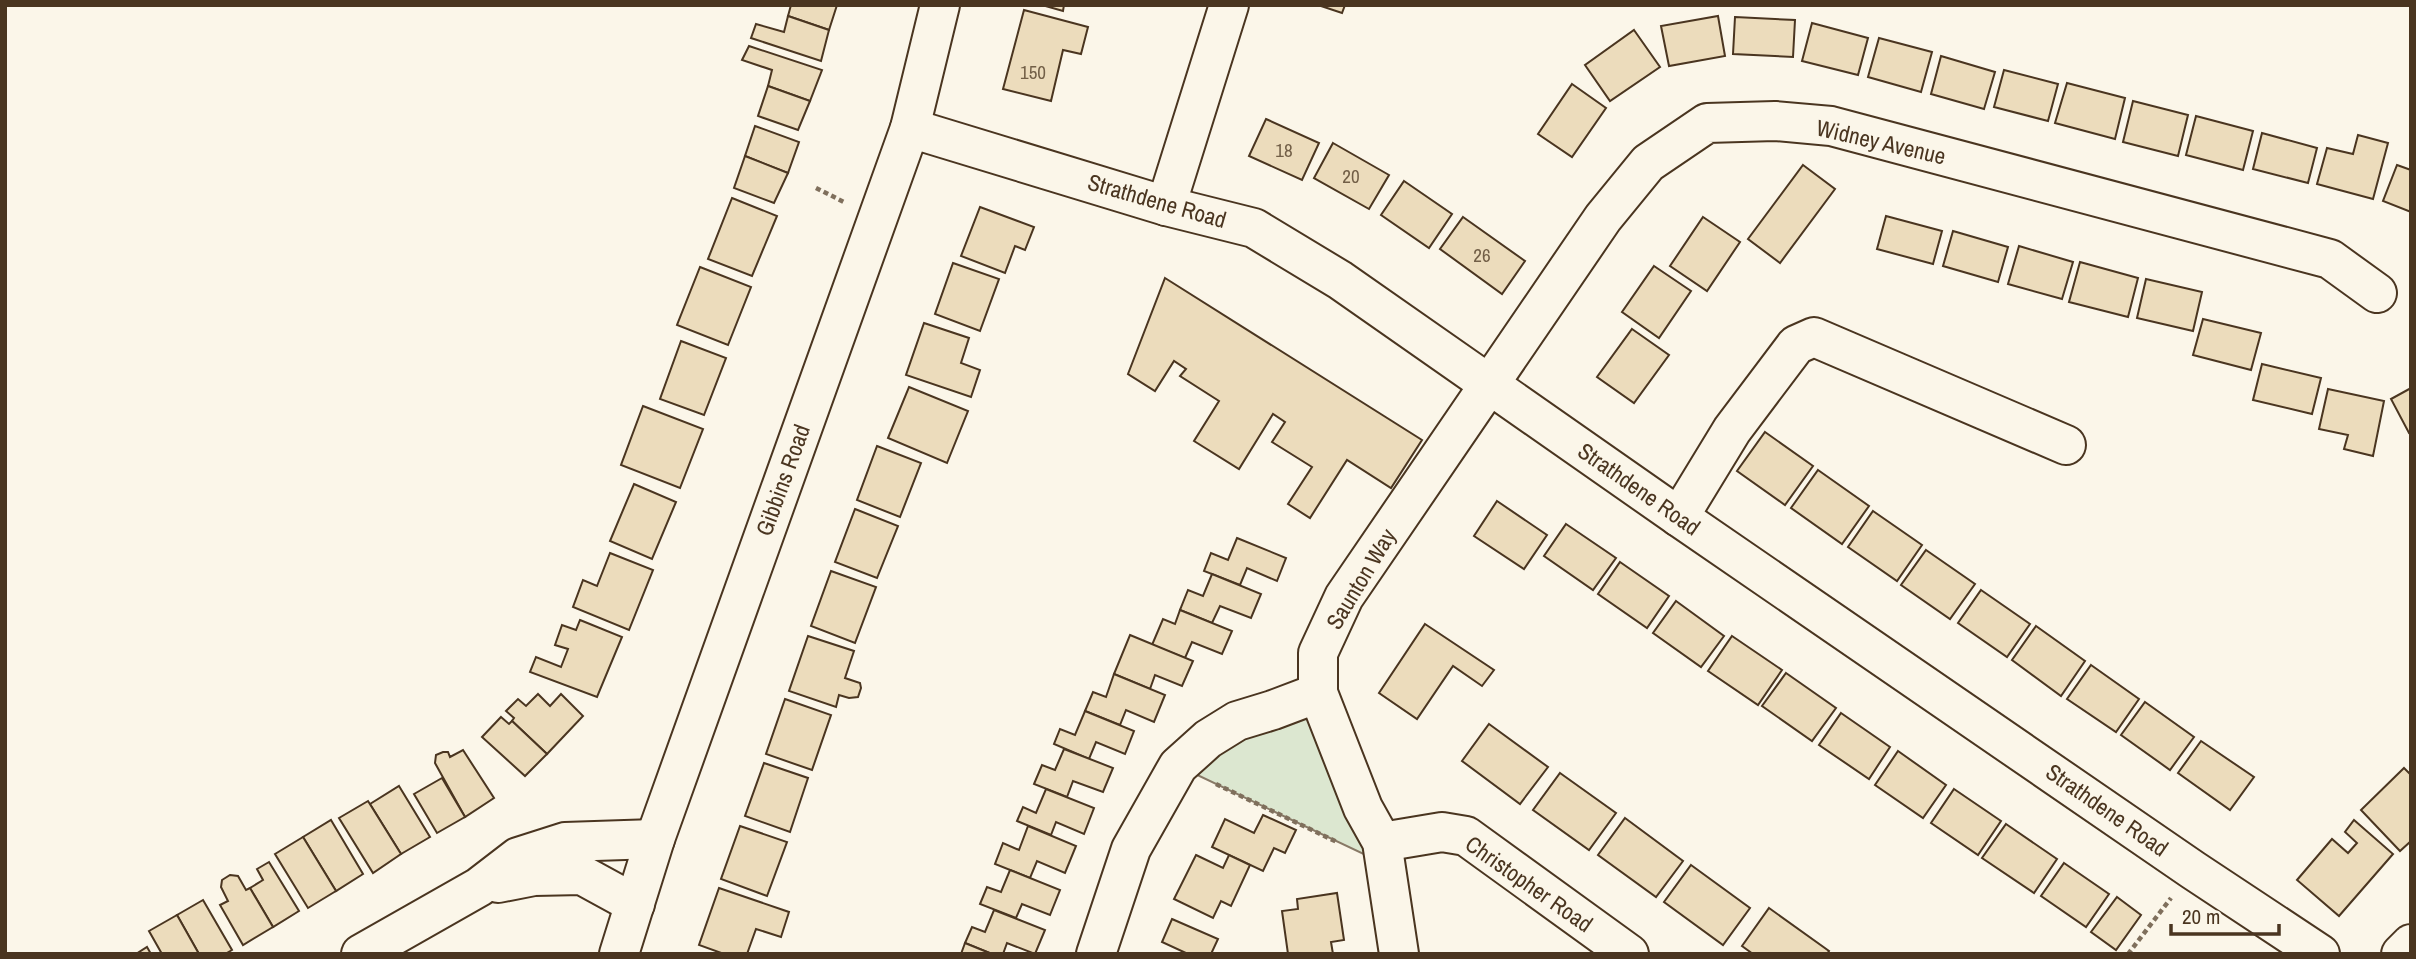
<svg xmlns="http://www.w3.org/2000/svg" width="2416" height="959" font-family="'Archivo Narrow',sans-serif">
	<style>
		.green { fill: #dce7d0; stroke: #887966; stroke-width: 2 }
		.building { fill: #ecdcbc; stroke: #4a3520; stroke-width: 2 }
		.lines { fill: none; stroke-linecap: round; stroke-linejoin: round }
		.minor-casing { stroke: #4a3520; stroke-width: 42 }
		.path { stroke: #7f6f5c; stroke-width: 4.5; stroke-dasharray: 5 3.5; stroke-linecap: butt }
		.minor { stroke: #fbf6e9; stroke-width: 38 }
		.labels { text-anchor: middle; stroke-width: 5; stroke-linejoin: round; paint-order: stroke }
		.number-label { font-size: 19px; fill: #725f47 }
		.street-label { font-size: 23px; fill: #4a3520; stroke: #fbf6e9 }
	</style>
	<rect width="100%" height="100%" fill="#fbf6e9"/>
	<path class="green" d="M 1312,718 L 1372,858 L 1191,772 L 1235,739 L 1279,722 Z"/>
	<g class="building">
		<path d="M 791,5 L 837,5 L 829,30 L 788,16 Z"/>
		<path d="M 1042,5 L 1064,5 L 1063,11 Z"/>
		<path d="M 1318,5 L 1345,5 L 1342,13 Z"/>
		<path d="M 1024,10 L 1088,27 L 1081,54 L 1063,50 L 1051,101 L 1003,89 Z"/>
		<path d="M 788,16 L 829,30 L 821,61 L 751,38 L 756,24 L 784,32 Z"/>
		<path d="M 1718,16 L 1725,56 L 1669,66 L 1661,26 Z"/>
		<path d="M 1735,17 L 1795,20 L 1793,57 L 1733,54 Z"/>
		<path d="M 1812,23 L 1868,38 L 1858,75 L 1802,61 Z"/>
		<path d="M 1634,30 L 1660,67 L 1610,101 L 1585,65 Z"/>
		<path d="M 1879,38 L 1932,52 L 1921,92 L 1868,77 Z"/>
		<path d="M 749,46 L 822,70 L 810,101 L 768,86 L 772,70 L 742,60 Z"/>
		<path d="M 1941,56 L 1995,72 L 1984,109 L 1931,94 Z"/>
		<path d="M 2004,70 L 2058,84 L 2048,121 L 1994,107 Z"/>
		<path d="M 2067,83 L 2125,98 L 2115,139 L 2055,123 Z"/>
		<path d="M 1572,84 L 1606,108 L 1572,157 L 1538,134 Z"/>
		<path d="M 768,86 L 810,101 L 798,130 L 758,116 Z"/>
		<path d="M 2133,101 L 2188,115 L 2178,156 L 2123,142 Z"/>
		<path d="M 2196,116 L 2253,131 L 2243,170 L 2186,155 Z"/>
		<path d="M 1266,119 L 1319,143 L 1302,180 L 1249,156 Z"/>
		<path d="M 755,126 L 799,142 L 788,173 L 745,156 Z"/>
		<path d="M 2262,133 L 2317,148 L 2308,183 L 2253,169 Z"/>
		<path d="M 2358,135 L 2388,143 L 2373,199 L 2317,184 L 2327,148 L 2353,154 Z"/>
		<path d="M 1333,143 L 1389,175 L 1369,209 L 1314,178 Z"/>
		<path d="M 745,156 L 788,173 L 774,203 L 734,188 Z"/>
		<path d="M 1803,165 L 1835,189 L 1780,263 L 1748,239 Z"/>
		<path d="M 2397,165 L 2411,170 L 2411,212 L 2383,201 Z"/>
		<path d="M 1404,181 L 1452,214 L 1429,248 L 1381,215 Z"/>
		<path d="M 732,198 L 777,216 L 752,276 L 708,259 Z"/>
		<path d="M 980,207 L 1034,227 L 1025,250 L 1015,246 L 1005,273 L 961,256 Z"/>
		<path d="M 1886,216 L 1942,231 L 1933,264 L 1877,249 Z"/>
		<path d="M 1463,217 L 1525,261 L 1502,294 L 1440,249 Z"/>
		<path d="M 1703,217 L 1740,242 L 1707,291 L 1670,266 Z"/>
		<path d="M 1953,231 L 2008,247 L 1998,282 L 1943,266 Z"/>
		<path d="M 2019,246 L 2073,262 L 2062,299 L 2008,284 Z"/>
		<path d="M 2080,262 L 2138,278 L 2128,317 L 2069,302 Z"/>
		<path d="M 953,263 L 999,279 L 980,331 L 935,314 Z"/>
		<path d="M 1654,266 L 1691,291 L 1659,338 L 1622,312 Z"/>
		<path d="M 700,267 L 751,287 L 728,345 L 677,325 Z"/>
		<path d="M 1165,278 L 1422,440 L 1391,488 L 1347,460 L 1310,518 L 1288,504 L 1312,467 L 1272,442 L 1285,422 L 1273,414 L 1239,469 L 1194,441 L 1219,401 L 1180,376 L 1186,369 L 1174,361 L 1155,391 L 1128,374 Z"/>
		<path d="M 2146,279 L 2202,292 L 2193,331 L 2137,318 Z"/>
		<path d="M 2203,319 L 2261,333 L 2251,370 L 2193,355 Z"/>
		<path d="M 924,323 L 969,338 L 961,363 L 980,370 L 971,397 L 906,375 Z"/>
		<path d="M 1632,329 L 1669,355 L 1634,403 L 1597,377 Z"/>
		<path d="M 681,341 L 726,358 L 704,415 L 660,399 Z"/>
		<path d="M 2262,364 L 2321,378 L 2312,414 L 2253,400 Z"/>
		<path d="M 909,387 L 968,411 L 947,463 L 888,438 Z"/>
		<path d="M 2411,388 L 2411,432 L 2409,433 L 2391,399 Z"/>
		<path d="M 2328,389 L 2384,401 L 2373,456 L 2344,449 L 2348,435 L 2319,429 Z"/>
		<path d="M 643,406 L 703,429 L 680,488 L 621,465 Z"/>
		<path d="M 1765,432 L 1813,466 L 1785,505 L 1737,471 Z"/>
		<path d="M 877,446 L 921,463 L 900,517 L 857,500 Z"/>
		<path d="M 1818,470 L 1869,506 L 1842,544 L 1791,508 Z"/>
		<path d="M 634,484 L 676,502 L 652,559 L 610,541 Z"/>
		<path d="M 1497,501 L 1547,535 L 1524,569 L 1474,536 Z"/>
		<path d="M 855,509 L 898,526 L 877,578 L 835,562 Z"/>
		<path d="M 1873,511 L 1922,545 L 1897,581 L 1848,547 Z"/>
		<path d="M 1566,524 L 1616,558 L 1593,590 L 1544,556 Z"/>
		<path d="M 1237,538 L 1286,558 L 1277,581 L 1247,568 L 1240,585 L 1204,571 L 1211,553 L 1228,560 Z"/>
		<path d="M 1926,550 L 1975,584 L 1950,619 L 1901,585 Z"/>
		<path d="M 610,553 L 653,570 L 629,630 L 573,607 L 583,580 L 597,586 Z"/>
		<path d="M 1620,562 L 1669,596 L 1647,628 L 1598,594 Z"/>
		<path d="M 831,571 L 876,587 L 855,643 L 811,626 Z"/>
		<path d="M 1212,574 L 1261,594 L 1251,618 L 1220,606 L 1212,623 L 1180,610 L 1188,590 L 1203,596 Z"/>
		<path d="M 1981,590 L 2030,624 L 2007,657 L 1958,623 Z"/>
		<path d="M 1676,601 L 1724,636 L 1701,667 L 1653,633 Z"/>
		<path d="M 1180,610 L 1232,631 L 1222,654 L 1192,642 L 1185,658 L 1152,645 L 1163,619 L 1175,624 Z"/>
		<path d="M 580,620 L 622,637 L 597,697 L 530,672 L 536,657 L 561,667 L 568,649 L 555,645 L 562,625 L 576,630 Z"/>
		<path d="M 1425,624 L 1494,670 L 1482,686 L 1453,666 L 1417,719 L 1379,693 Z"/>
		<path d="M 2036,626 L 2085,661 L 2061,696 L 2012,660 Z"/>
		<path d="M 1130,635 L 1193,661 L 1182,686 L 1155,675 L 1150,689 L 1114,674 Z"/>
		<path d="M 808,636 L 854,651 L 845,678 L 860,683 L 861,688 L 858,697 L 849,698 L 839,695 L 836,707 L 789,691 Z"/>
		<path d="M 1732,636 L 1782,670 L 1758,705 L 1708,671 Z"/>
		<path d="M 2091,665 L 2139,699 L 2116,732 L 2067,699 Z"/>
		<path d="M 1786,673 L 1836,708 L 1812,741 L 1762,706 Z"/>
		<path d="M 1114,674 L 1165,695 L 1154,722 L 1126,710 L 1120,725 L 1085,711 L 1093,692 L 1106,697 Z"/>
		<path d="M 538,694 L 550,706 L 561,694 L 583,716 L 547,754 L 512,721 L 514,718 L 506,711 L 518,699 L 526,706 Z"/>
		<path d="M 785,699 L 831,715 L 812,770 L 766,754 Z"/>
		<path d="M 2145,702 L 2194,737 L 2170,770 L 2121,735 Z"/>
		<path d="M 1085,711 L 1134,731 L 1125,754 L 1096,742 L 1089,759 L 1054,744 L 1060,729 L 1075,735 Z"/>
		<path d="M 1841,713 L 1890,747 L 1869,779 L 1819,745 Z"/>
		<path d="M 501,717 L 509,724 L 512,721 L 547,754 L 525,776 L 482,737 Z"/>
		<path d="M 1489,724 L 1548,767 L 1520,804 L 1462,761 Z"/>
		<path d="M 2201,741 L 2254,777 L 2230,810 L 2178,773 Z"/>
		<path d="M 1064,749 L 1113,768 L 1103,792 L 1073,781 L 1067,797 L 1034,784 L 1042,765 L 1055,770 Z"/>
		<path d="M 463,750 L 494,798 L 465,817 L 435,763 L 436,755 L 443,752 L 448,752 L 450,757 Z"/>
		<path d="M 1898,751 L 1946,785 L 1923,818 L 1875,785 Z"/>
		<path d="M 764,763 L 808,778 L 790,832 L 745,816 Z"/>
		<path d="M 2404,768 L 2411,775 L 2411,841 L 2400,851 L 2361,810 Z"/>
		<path d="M 1560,773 L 1616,813 L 1589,850 L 1533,810 Z"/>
		<path d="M 442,778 L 465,817 L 437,833 L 414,794 Z"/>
		<path d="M 399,786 L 430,837 L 401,854 L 370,804 Z"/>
		<path d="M 1046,789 L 1094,808 L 1084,834 L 1056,822 L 1051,835 L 1017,821 L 1023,807 L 1036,813 Z"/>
		<path d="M 1954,789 L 2001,821 L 1978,855 L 1931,823 Z"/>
		<path d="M 368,801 L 401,854 L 373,873 L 339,818 Z"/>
		<path d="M 1263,815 L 1296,830 L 1285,853 L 1274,848 L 1263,871 L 1212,847 L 1225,819 L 1254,833 Z"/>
		<path d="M 1625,818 L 1683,861 L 1656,897 L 1598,855 Z"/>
		<path d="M 331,820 L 363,874 L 336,891 L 303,837 Z"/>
		<path d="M 2354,820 L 2393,854 L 2339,916 L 2297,880 L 2332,839 L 2348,853 L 2357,843 L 2345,832 Z"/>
		<path d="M 2006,824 L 2057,859 L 2034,893 L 1982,858 Z"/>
		<path d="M 740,826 L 787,842 L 767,896 L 721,879 Z"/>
		<path d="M 1028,826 L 1076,846 L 1065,873 L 1037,861 L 1030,878 L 995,864 L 1003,843 L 1019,850 Z"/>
		<path d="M 303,837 L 336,891 L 308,908 L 275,854 Z"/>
		<path d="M 1196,855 L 1223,868 L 1229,855 L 1250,865 L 1231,906 L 1221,901 L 1213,918 L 1174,899 Z"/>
		<path d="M 269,862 L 299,911 L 273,927 L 250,888 L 263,880 L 257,869 Z"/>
		<path d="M 2064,863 L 2109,894 L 2086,927 L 2041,896 Z"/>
		<path d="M 1691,865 L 1750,908 L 1723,945 L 1664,902 Z"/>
		<path d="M 1010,870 L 1060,890 L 1050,915 L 1022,904 L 1016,918 L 980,904 L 987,887 L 1001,892 Z"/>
		<path d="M 230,875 L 238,876 L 246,890 L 250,888 L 273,927 L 243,945 L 220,905 L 228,901 L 221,887 L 222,880 Z"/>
		<path d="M 719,888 L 789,912 L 781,937 L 756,929 L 747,954 L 724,954 L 699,945 Z"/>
		<path d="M 1337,893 L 1344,940 L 1331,942 L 1333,954 L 1288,954 L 1282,911 L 1298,909 L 1297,899 Z"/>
		<path d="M 2117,897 L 2141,915 L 2116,950 L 2091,932 Z"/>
		<path d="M 203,900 L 232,950 L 225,954 L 199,954 L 177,915 Z"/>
		<path d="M 1769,908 L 1829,951 L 1827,954 L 1753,954 L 1742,946 Z"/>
		<path d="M 994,910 L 1045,930 L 1035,954 L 1007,943 L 1003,954 L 992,954 L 965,943 L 972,927 L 985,932 Z"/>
		<path d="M 177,915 L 199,954 L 162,954 L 149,931 Z"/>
		<path d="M 1172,919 L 1218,939 L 1211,954 L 1188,954 L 1162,942 Z"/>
		<path d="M 965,943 L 992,954 L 961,954 Z"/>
		<path d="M 147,947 L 151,954 L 136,954 Z"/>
	</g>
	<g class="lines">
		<defs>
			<g id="minor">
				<path d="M 910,128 L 1166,206 L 1254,228 L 1340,280 L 1679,517 L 2193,870 L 2320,954"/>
				<path d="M 1166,206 L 1229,5"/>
				<path d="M 1679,517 L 1732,430 L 1796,345 L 1814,337 L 2066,445"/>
				<path d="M 1382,842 L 1442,832 L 1466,836 L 1629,954"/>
				<path d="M 498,883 L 534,876 L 582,875 L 635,904"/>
				<path d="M 361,954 L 479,887 L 518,857 L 565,842 L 655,839"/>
				<path d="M 619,954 L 655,839 L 910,128 L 940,5"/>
				<path d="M 1096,954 L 1131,849 L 1178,766 L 1208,739 L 1237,721 L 1273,710 L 1318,693"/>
				<path d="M 1399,954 L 1382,842 L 1363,808 L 1318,693 L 1318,653 L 1344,597 L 1603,218 L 1648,163 L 1707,123 L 1775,121 L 1831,126 L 2330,259 L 2377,293"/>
				<path d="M 2401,954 L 2411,944"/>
			</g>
		</defs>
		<use href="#minor" class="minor-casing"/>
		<g class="path">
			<path d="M 816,188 L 844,202"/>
			<path d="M 1216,784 L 1337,842"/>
			<path d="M 2128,954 L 2171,898"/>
		</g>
		<use href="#minor" class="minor"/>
	</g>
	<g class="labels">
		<g class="number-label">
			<text x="1033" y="79">150</text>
			<text x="1284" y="157">18</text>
			<text x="1351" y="183">20</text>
			<text x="1482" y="262">26</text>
		</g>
		<g class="street-label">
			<text transform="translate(1881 142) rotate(13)" y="8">Widney Avenue</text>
			<text transform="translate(1157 201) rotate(16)" y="8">Strathdene Road</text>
			<text transform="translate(783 480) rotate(-70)" y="8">Gibbins Road</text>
			<text transform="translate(1639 489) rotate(35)" y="8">Strathdene Road</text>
			<text transform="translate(1361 579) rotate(-59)" y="8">Saunton Way</text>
			<text transform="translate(2107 810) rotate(35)" y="8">Strathdene Road</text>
			<text transform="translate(1529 884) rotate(35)" y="8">Christopher Road</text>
		</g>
	</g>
	<rect width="2416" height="959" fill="none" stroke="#4a3520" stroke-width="14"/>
	<path d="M2171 924v10h108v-10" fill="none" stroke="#4a3520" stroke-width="3.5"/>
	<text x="2182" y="924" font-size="21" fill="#4a3520" stroke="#fbf6e9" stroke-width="5" paint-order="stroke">20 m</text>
</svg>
